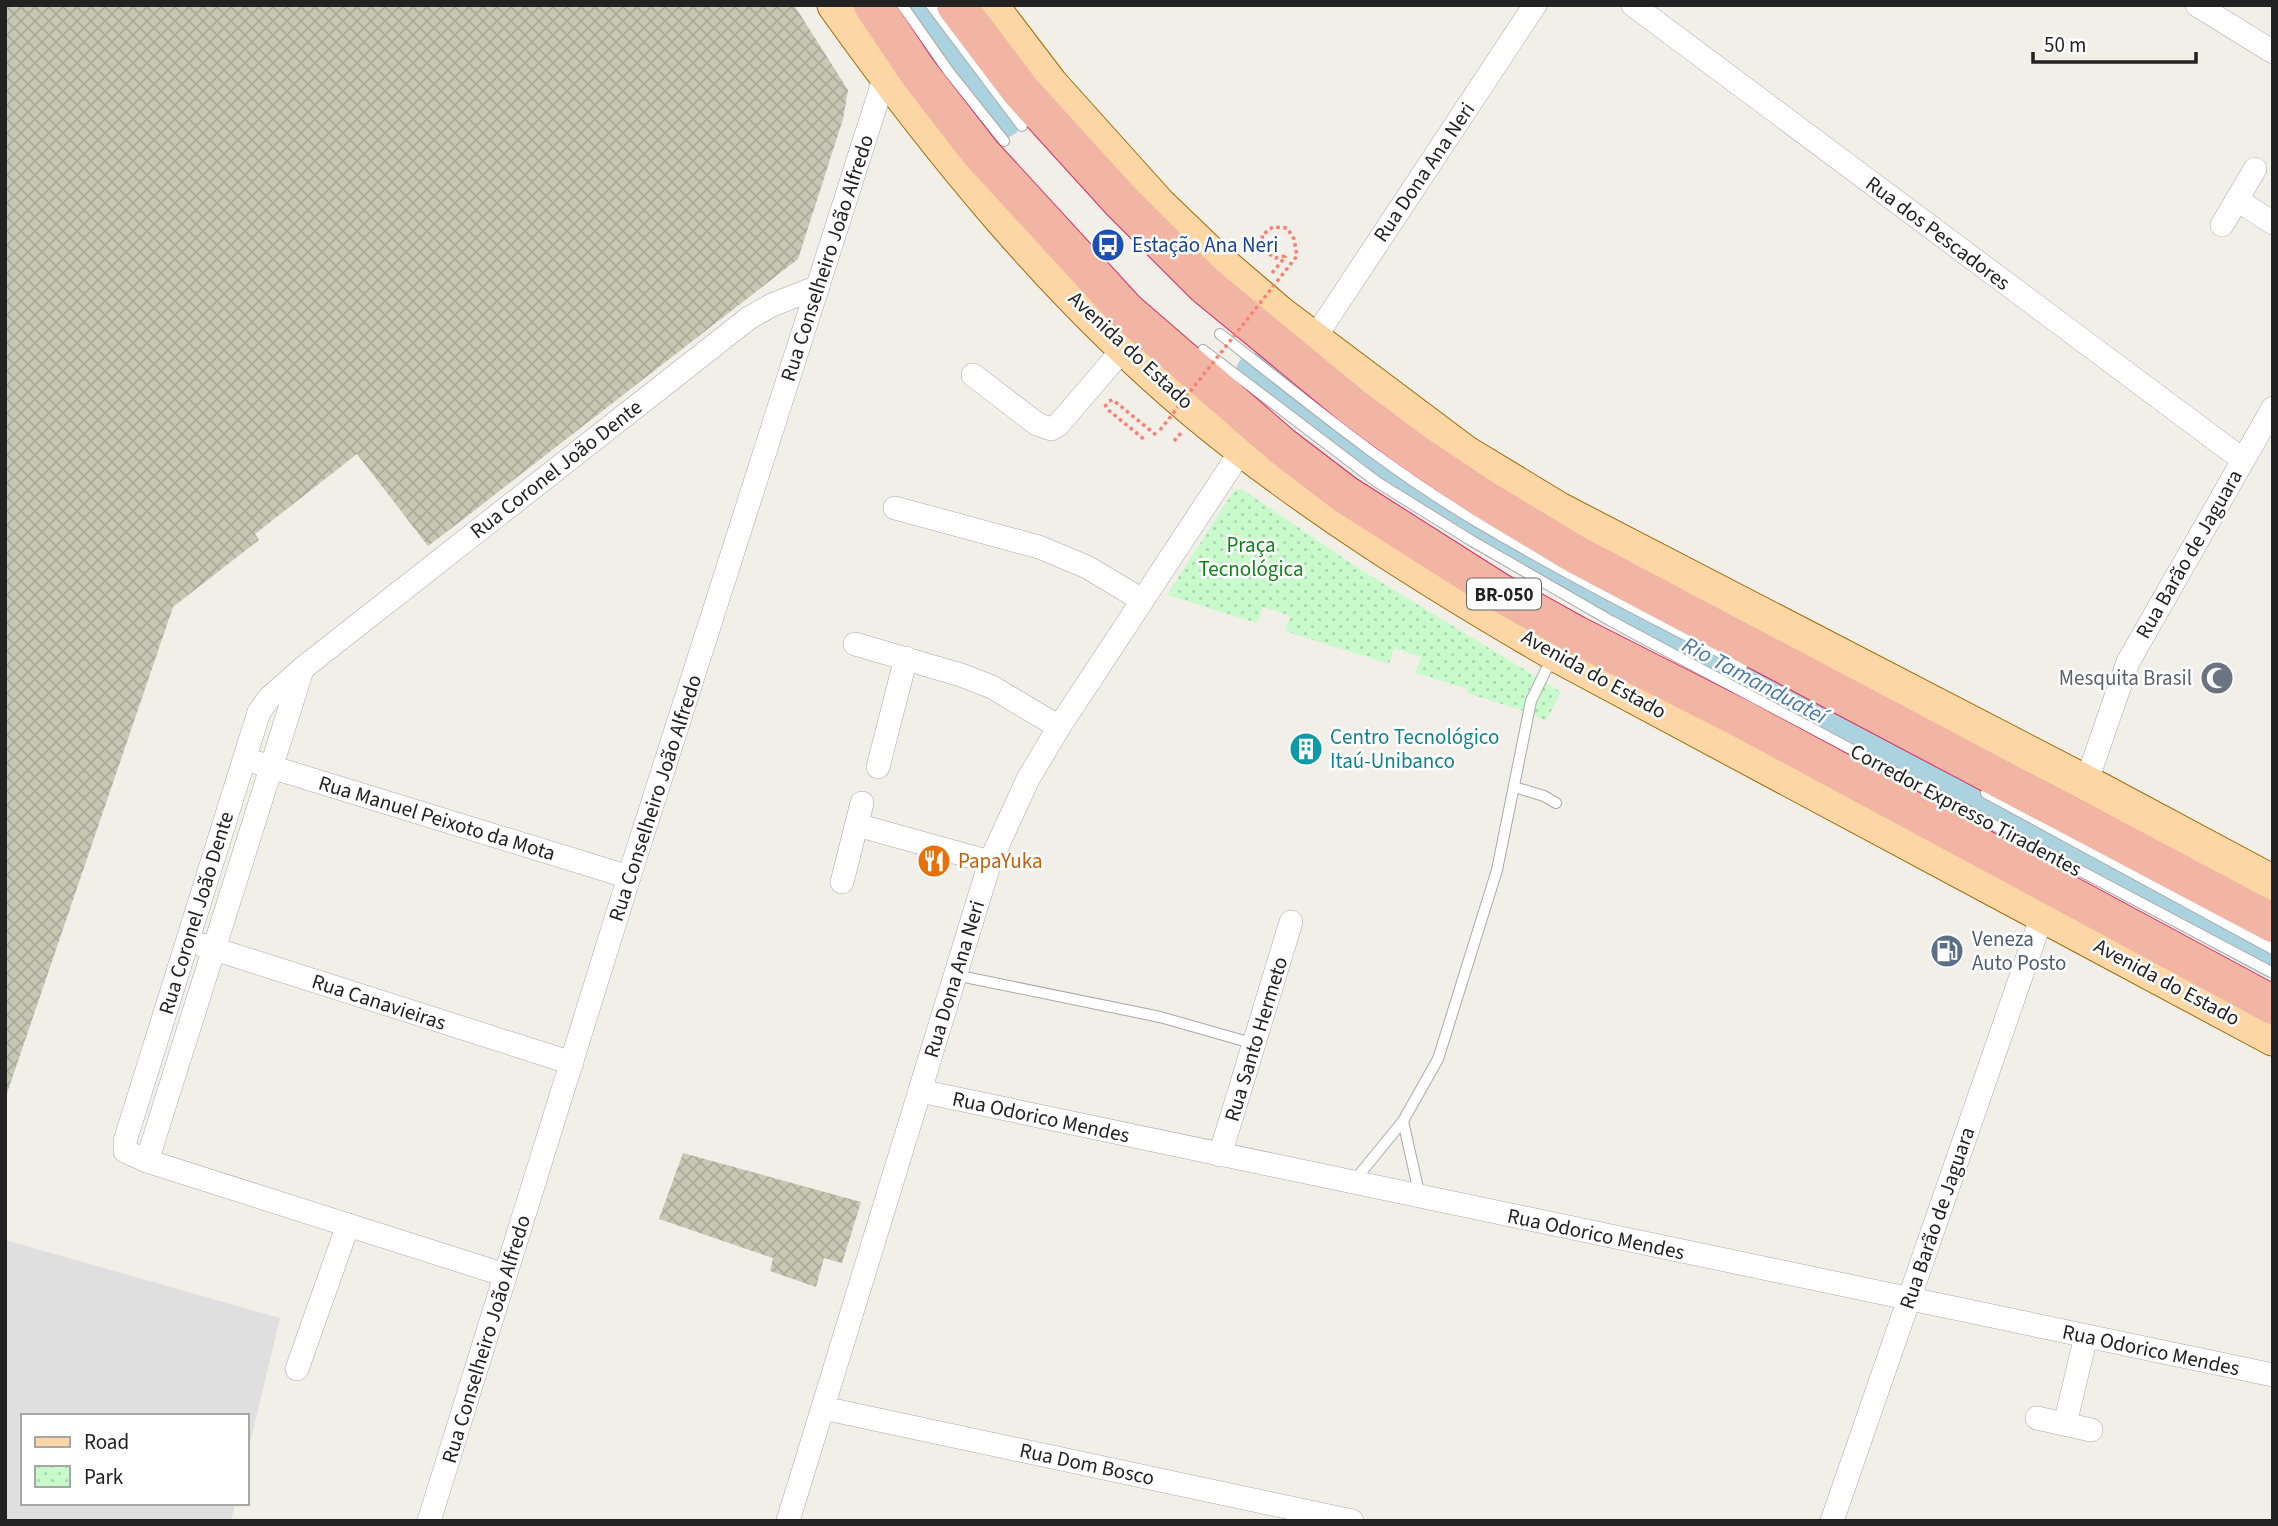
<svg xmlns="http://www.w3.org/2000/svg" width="2278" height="1526" font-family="'Source Sans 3',sans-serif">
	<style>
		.residential { fill: #e0dfdf }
		.construction { fill: url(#construction-cross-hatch) }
		.park { fill: url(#park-dots) }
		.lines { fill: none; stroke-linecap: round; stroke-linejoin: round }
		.river { stroke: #aad3df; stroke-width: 38 }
		.service-casing { stroke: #a9a9a9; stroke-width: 12 }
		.minor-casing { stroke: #a9a9a9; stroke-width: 24 }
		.primary-casing { stroke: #a06b00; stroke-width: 37 }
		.trunk-casing { stroke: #dc2a67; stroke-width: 40 }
		.path { stroke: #fa8072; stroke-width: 3.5; stroke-dasharray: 3.5 3.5; stroke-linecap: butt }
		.service { stroke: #fff; stroke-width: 10 }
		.minor { stroke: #fff; stroke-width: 23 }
		.primary { stroke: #fcd6a4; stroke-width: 35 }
		.trunk { stroke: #f2b4a3; stroke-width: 38 }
		.path-bridge { stroke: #fa8072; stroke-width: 3.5; stroke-dasharray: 3.5 3.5; stroke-linecap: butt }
		.labels { text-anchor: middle; stroke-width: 5; stroke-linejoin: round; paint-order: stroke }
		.shield { fill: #fff; stroke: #646464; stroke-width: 2 }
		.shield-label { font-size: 19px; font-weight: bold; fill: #222 }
		.street-label { font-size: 21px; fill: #222; stroke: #fff }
		.transit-label { font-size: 21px; fill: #164399; stroke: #fff; text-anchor: start }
		.park-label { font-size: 21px; fill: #0c8416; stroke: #fff }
		.worship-label { font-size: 21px; fill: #5b616d; stroke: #fff; text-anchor: end }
		.culture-label { font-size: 21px; fill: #0d838f; stroke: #fff; text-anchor: start }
		.food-label { font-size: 21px; fill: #c56008; stroke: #fff; text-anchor: start }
		.service-label { font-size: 21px; fill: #4e5e75; stroke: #fff; text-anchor: start }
		.water-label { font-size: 23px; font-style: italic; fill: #4a7aab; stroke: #fff }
	</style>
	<defs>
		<pattern id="construction-cross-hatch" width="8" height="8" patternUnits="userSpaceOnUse" patternTransform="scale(1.75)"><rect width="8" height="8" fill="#c7c7b4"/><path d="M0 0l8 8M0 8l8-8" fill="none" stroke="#abab9a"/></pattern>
		<pattern id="park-dots" width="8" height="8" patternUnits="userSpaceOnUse" patternTransform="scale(1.75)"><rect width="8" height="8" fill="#c8facc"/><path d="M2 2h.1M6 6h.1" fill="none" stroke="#acd6af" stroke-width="1.8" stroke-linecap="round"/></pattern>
	</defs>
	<rect width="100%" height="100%" fill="#f2efe9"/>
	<path class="residential" d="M 5,1240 L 280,1318 L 247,1456 L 247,1416 L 23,1416 L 23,1503 L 235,1503 L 231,1521 L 5,1521 Z"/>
	<g class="construction">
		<path d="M 5,5 L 794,5 L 848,90 L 843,119 L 798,259 L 457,524 L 428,546 L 357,454 L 255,534 L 259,540 L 173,607 L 5,1099 Z"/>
		<path d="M 683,1153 L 861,1202 L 842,1263 L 824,1258 L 816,1287 L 770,1271 L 773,1258 L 659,1219 Z"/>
	</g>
	<path class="park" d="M 1235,489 L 1243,490 L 1358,568 L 1561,692 L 1546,721 L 1521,710 L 1467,693 L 1468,689 L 1415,673 L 1421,657 L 1394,648 L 1389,664 L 1285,631 L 1290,616 L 1263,607 L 1257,623 L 1167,595 Z"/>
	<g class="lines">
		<g class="river">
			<path d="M 912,5 L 939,45 L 1003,119"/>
			<path d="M 1255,372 L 1372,462 L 1482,532 L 2273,959"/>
		</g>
		<defs>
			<g id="service">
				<path d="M 902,5 L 949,72 L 1004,141"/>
				<path d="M 931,5 L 1022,126"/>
				<path d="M 1220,334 C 1305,400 1388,470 1481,524 C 1566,574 1655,620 1743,664"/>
				<path d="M 1203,350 L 1377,482 L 1472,541 L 1611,621 L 1747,694 L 2273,973"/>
				<path d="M 1514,787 L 1544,796 L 1556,803"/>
				<path d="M 1986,793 L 2273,949"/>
				<path d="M 955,975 L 1160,1017 L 1255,1044"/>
				<path d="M 1403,1121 L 1420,1197"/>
				<path d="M 1354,1181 L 1403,1121 L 1438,1059 L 1497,870 L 1531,701 L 1546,670 L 1556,658"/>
			</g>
			<g id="minor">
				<path d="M 1633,5 L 2243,460"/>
				<path d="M 2197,5 L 2273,52"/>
				<path d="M 2237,200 L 2273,223"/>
				<path d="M 2222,225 L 2255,169"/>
				<path d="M 1314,339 L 1535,5"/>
				<path d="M 973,375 L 1037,424 L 1051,429 L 1058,425 L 1125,347"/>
				<path d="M 895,508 L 1039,547 L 1087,567 L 1142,600"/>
				<path d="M 855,644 L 961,675 L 992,687 L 1059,727"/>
				<path d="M 258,763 L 629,877"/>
				<path d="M 878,767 L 906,658"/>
				<path d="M 2086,783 L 2128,662 L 2273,408"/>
				<path d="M 857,825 L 990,862"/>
				<path d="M 842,882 L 862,803"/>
				<path d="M 202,945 L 572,1063"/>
				<path d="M 920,1091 L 2273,1375"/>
				<path d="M 1220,1155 L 1291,922"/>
				<path d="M 147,1161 L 302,670"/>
				<path d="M 505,1275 L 147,1161 L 125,1151 L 125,1141 L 259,712 L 269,698 L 303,668 L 749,318 L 772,305 L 818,287"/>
				<path d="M 297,1369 L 348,1225"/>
				<path d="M 823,1408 L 1352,1521"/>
				<path d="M 2037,1418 L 2091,1430"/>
				<path d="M 2065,1424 L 2086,1336"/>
				<path d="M 429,1521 L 629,877 L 885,76"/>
				<path d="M 788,1521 L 990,862 L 1028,779 L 1059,727 L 1243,448"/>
				<path d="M 1832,1521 L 2042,916"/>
			</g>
			<g id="primary">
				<path d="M 835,5 C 940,152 1056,294 1195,411 C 1308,505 1432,582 1558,655 L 2273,1038"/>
				<path d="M 990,5 L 1051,85 L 1158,204 L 1211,255 L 1280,314 L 1465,453 L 1559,510 L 2086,783 L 2273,883"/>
			</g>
			<g id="trunk">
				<path d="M 873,5 L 918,72 L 980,152 L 1126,311 L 1283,447 L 1346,495 L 1497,591 L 1576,635 L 1742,719 L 2273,1005"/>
				<path d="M 956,5 L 1021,91 L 1121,201 L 1205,285 L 1353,407 L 1412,451 L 1482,498 L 1575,554 L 2273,923"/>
			</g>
		</defs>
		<use href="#service" class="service-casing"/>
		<use href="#minor" class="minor-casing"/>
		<use href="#primary" class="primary-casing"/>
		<use href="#trunk" class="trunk-casing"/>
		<g class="path">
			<path d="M 1272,273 L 1286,256"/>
			<path d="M 1109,401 L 1113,400 L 1156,435"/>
			<path d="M 1105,404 L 1107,409 L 1145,440"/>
			<path d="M 1174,441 L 1181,433"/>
		</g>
		<use href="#service" class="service"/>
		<use href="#minor" class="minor"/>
		<use href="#primary" class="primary"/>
		<use href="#trunk" class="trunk"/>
		<path class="path-bridge" d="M 1160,430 L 1297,256 L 1294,239 L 1287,228 L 1273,227 L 1262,235 L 1264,250 L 1275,258 L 1286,256"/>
	</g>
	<defs>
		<symbol id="bus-disc" viewBox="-11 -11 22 22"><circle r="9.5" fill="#1a4fb4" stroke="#fff"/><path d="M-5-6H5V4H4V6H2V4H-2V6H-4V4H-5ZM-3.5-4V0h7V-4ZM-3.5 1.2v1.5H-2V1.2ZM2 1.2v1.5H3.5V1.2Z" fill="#fff"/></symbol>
		<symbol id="mosque-disc" viewBox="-11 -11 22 22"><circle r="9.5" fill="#6b7280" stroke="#fff"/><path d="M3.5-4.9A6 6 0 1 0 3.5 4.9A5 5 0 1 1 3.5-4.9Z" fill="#fff"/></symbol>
		<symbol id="building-disc" viewBox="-11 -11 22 22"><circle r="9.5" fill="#0f9aa8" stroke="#fff"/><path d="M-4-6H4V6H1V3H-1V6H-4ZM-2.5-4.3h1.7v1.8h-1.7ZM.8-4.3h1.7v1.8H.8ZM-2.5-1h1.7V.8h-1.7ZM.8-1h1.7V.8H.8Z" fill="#fff"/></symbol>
		<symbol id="restaurant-disc" viewBox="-11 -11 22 22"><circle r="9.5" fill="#e8710a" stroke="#fff"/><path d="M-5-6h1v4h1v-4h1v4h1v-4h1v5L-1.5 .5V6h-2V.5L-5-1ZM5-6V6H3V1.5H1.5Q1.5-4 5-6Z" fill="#fff"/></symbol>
		<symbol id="fuel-disc" viewBox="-11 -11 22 22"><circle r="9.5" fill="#5c6f8a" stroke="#fff"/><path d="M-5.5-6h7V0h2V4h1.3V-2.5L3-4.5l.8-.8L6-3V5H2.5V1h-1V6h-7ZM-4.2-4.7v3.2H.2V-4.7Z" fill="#fff"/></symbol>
	</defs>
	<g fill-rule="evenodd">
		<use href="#bus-disc" x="1089" y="226" width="38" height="38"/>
		<use href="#mosque-disc" x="2198" y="659" width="38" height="38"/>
		<use href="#building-disc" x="1287" y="730" width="38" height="38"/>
		<use href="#restaurant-disc" x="915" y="842" width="38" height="38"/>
		<use href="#fuel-disc" x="1928" y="932" width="38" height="38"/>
	</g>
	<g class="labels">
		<rect class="shield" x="1467" y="578.5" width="74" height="31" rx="5"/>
		<g class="shield-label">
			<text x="1504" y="601">BR-050</text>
		</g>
		<g class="street-label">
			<text transform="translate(1424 172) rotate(-56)" y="7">Rua Dona Ana Neri</text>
			<text transform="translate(1938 233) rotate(37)" y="7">Rua dos Pescadores</text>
			<text transform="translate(827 258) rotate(-72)" y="7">Rua Conselheiro João Alfredo</text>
			<text transform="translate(1131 350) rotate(43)" y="7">Avenida do Estado</text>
			<text transform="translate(556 469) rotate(-38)" y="7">Rua Coronel João Dente</text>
			<text transform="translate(2189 554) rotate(-60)" y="7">Rua Barão de Jaguara</text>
			<text transform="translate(1594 674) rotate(29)" y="7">Avenida do Estado</text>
			<text transform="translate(655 798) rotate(-72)" y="7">Rua Conselheiro João Alfredo</text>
			<text transform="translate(1966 810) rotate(28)" y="7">Corredor Expresso Tiradentes</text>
			<text transform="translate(437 818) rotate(17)" y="7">Rua Manuel Peixoto da Mota</text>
			<text transform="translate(196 913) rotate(-73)" y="7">Rua Coronel João Dente</text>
			<text transform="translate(954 979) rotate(-73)" y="7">Rua Dona Ana Neri</text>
			<text transform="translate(2167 982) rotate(28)" y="7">Avenida do Estado</text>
			<text transform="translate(379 1002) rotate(18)" y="7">Rua Canavieiras</text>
			<text transform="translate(1256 1039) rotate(-73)" y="7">Rua Santo Hermeto</text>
			<text transform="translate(1041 1117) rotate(12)" y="7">Rua Odorico Mendes</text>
			<text transform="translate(1937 1218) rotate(-71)" y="7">Rua Barão de Jaguara</text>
			<text transform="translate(1596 1234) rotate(12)" y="7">Rua Odorico Mendes</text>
			<text transform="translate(486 1339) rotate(-73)" y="7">Rua Conselheiro João Alfredo</text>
			<text transform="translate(2151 1350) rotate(12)" y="7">Rua Odorico Mendes</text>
			<text transform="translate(1087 1464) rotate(12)" y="7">Rua Dom Bosco</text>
		</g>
		<g class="transit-label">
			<text x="1132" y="252">Estação Ana Neri</text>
		</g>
		<g class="park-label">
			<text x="1251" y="552">Praça<tspan x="1251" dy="24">Tecnológica</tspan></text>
		</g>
		<g class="worship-label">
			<text x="2192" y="685">Mesquita Brasil</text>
		</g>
		<g class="culture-label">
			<text x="1330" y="744">Centro Tecnológico<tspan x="1330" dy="24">Itaú-Unibanco</tspan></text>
		</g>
		<g class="food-label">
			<text x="958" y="868">PapaYuka</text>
		</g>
		<g class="service-label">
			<text x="1972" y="946">Veneza<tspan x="1972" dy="24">Auto Posto</tspan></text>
		</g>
		<g class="water-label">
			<text transform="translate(1755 680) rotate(28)" y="8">Rio Tamanduateí</text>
		</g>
	</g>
	<rect width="2278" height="1526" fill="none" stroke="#222222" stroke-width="14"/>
	<rect x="21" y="1414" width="228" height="91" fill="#ffffff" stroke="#a7a7a7" stroke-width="2"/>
	<rect x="35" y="1437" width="35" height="10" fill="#fcd6a4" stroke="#a7a7a7" stroke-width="2"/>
	<text x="84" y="1449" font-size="21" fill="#222222">Road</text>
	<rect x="35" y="1466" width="35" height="21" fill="url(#park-dots)" stroke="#a7a7a7" stroke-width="2"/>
	<text x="84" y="1484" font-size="21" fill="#222222">Park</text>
	<path d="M2033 52v10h163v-10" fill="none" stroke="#222222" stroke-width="3.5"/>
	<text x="2044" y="52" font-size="21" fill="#222222" stroke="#ffffff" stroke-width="5" paint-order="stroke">50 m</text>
</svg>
